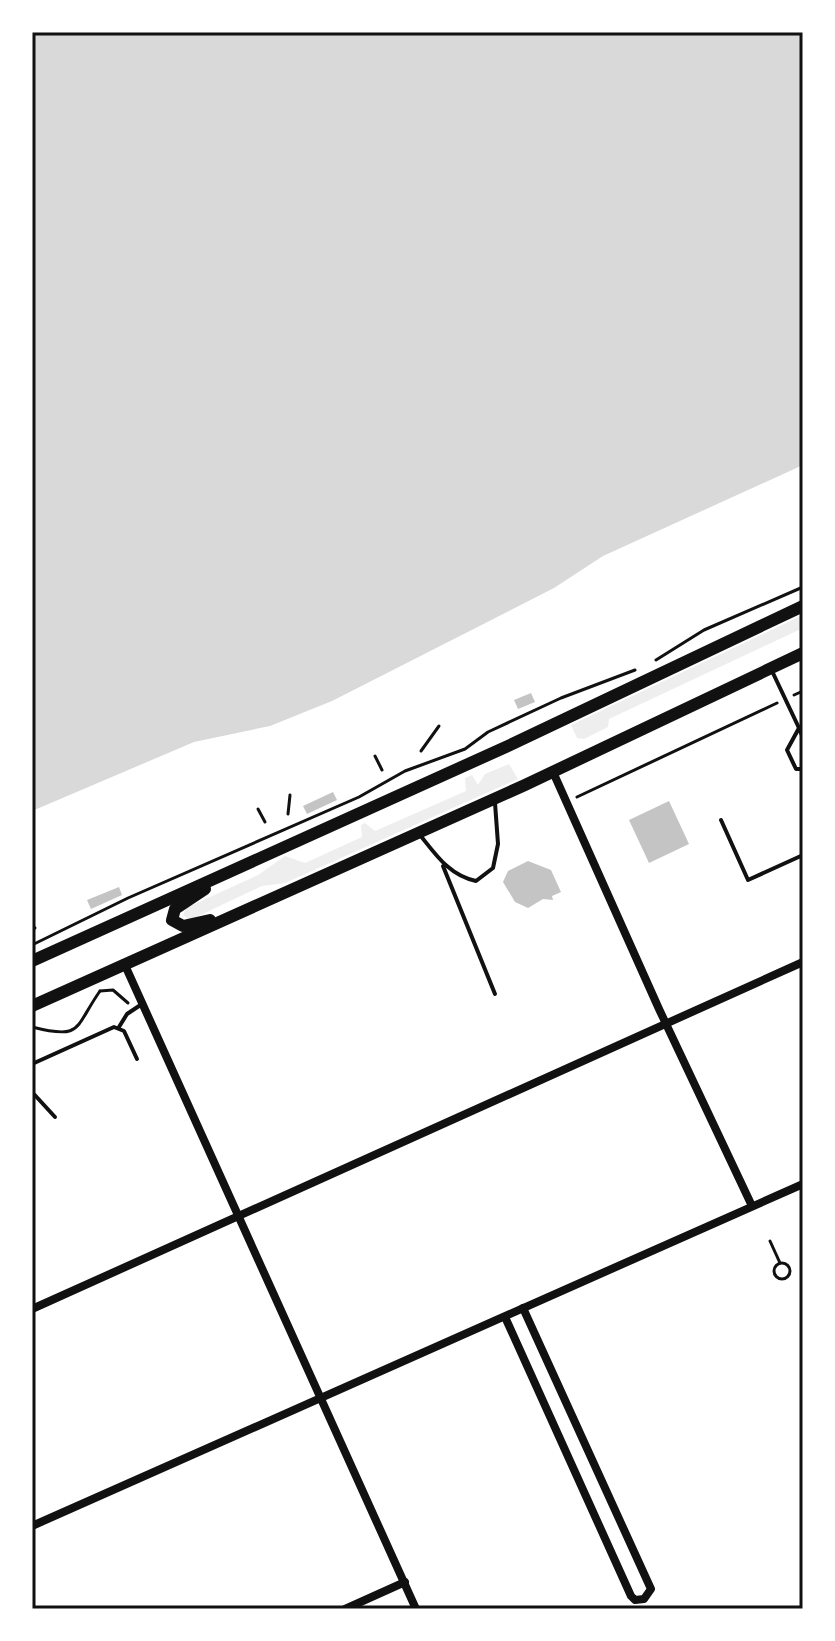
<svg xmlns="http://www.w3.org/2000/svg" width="835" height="1641" font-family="Raleway,sans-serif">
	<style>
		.green { fill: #eee }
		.water { fill: #d9d9d9 }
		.building { fill: #c4c4c4 }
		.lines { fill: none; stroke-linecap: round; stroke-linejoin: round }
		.path { stroke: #111; stroke-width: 3 }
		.service { stroke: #111; stroke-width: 4 }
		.minor { stroke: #111; stroke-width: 8 }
		.secondary { stroke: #111; stroke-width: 12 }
		.neatline { fill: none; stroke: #111; stroke-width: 3 }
	</style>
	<rect width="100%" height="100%" fill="#fff"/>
	<g class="green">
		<path d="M 803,615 L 803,628 L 609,719 L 608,727 L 584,739 L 577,738 L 571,725 Z"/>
		<path d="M 509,764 L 518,779 L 285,883 L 262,886 L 190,920 L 183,915 L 186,908 L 258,875 L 285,856 L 305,863 L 362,837 L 361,825 L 365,823 L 375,831 L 466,791 L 465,778 L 472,775 L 478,785 L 485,774 Z"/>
	</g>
	<path class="water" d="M 32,32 L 803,32 L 803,465 L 603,556 L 554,588 L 332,701 L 270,726 L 194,742 L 32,811 Z"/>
	<g class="building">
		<path d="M 531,693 L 535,702 L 518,709 L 514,700 Z"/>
		<path d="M 333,792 L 337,800 L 307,814 L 303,806 Z"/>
		<path d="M 669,801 L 689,844 L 649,863 L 629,820 Z"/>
		<path d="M 528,861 L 551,870 L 561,892 L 552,896 L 553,900 L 543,899 L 528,908 L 515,902 L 503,882 L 508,871 Z"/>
		<path d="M 119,887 L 122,895 L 91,909 L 87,900 Z"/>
	</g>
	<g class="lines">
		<g class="path">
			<path d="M 656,660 L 704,630 L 803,587"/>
			<path d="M 794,695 L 803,691"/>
			<path d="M 421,751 L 439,726"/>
			<path d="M 375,756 L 382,770"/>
			<path d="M 577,797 L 777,703"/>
			<path d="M 258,809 L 265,822"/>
			<path d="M 288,814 L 290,795"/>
			<path d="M 32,925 L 35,928"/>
			<path d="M 32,945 L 128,898 L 359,797 L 405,771 L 465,749 L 488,732 L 561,698 L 635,670"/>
			<path d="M 100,991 L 113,990 L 128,1003"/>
			<path d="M 32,1027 C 83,1040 74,1028 100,991"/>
			<path d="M 770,1241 L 780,1263"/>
			<circle cx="782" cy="1271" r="8"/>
		</g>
		<g class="service">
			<path d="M 772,671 L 799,728"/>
			<path d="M 803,738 L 799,728 L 787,750 L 796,769 L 803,769"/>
			<path d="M 721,820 L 748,880 L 803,855"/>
			<path d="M 420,835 C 436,855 450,876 476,881 L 493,868 L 498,844 L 495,803"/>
			<path d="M 443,866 L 495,994"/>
			<path d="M 119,1027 L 127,1014 L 142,1004"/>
			<path d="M 32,1064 L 114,1027 L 124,1031 L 137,1059"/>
			<path d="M 32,1092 L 55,1117"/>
		</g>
		<g class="minor">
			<path d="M 553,772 L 659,1009 L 752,1206"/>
			<path d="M 124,963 L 416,1609"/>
			<path d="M 32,1309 L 803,962"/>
			<path d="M 505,1317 L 631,1596 L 635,1600 L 644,1599 L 651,1589 L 523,1308"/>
			<path d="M 32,1526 L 803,1184"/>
			<path d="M 345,1609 L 405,1582"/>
		</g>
		<g class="secondary">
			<path d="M 205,889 L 175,909 L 172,920 L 183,926 L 210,920"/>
			<path d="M 32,961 L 508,746 L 803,606"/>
			<path d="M 32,1006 L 525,785 L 803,653"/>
		</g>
	</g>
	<rect width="835" height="1641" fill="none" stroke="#ffffff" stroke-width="68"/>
	<rect x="34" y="34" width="767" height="1573" class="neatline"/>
</svg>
